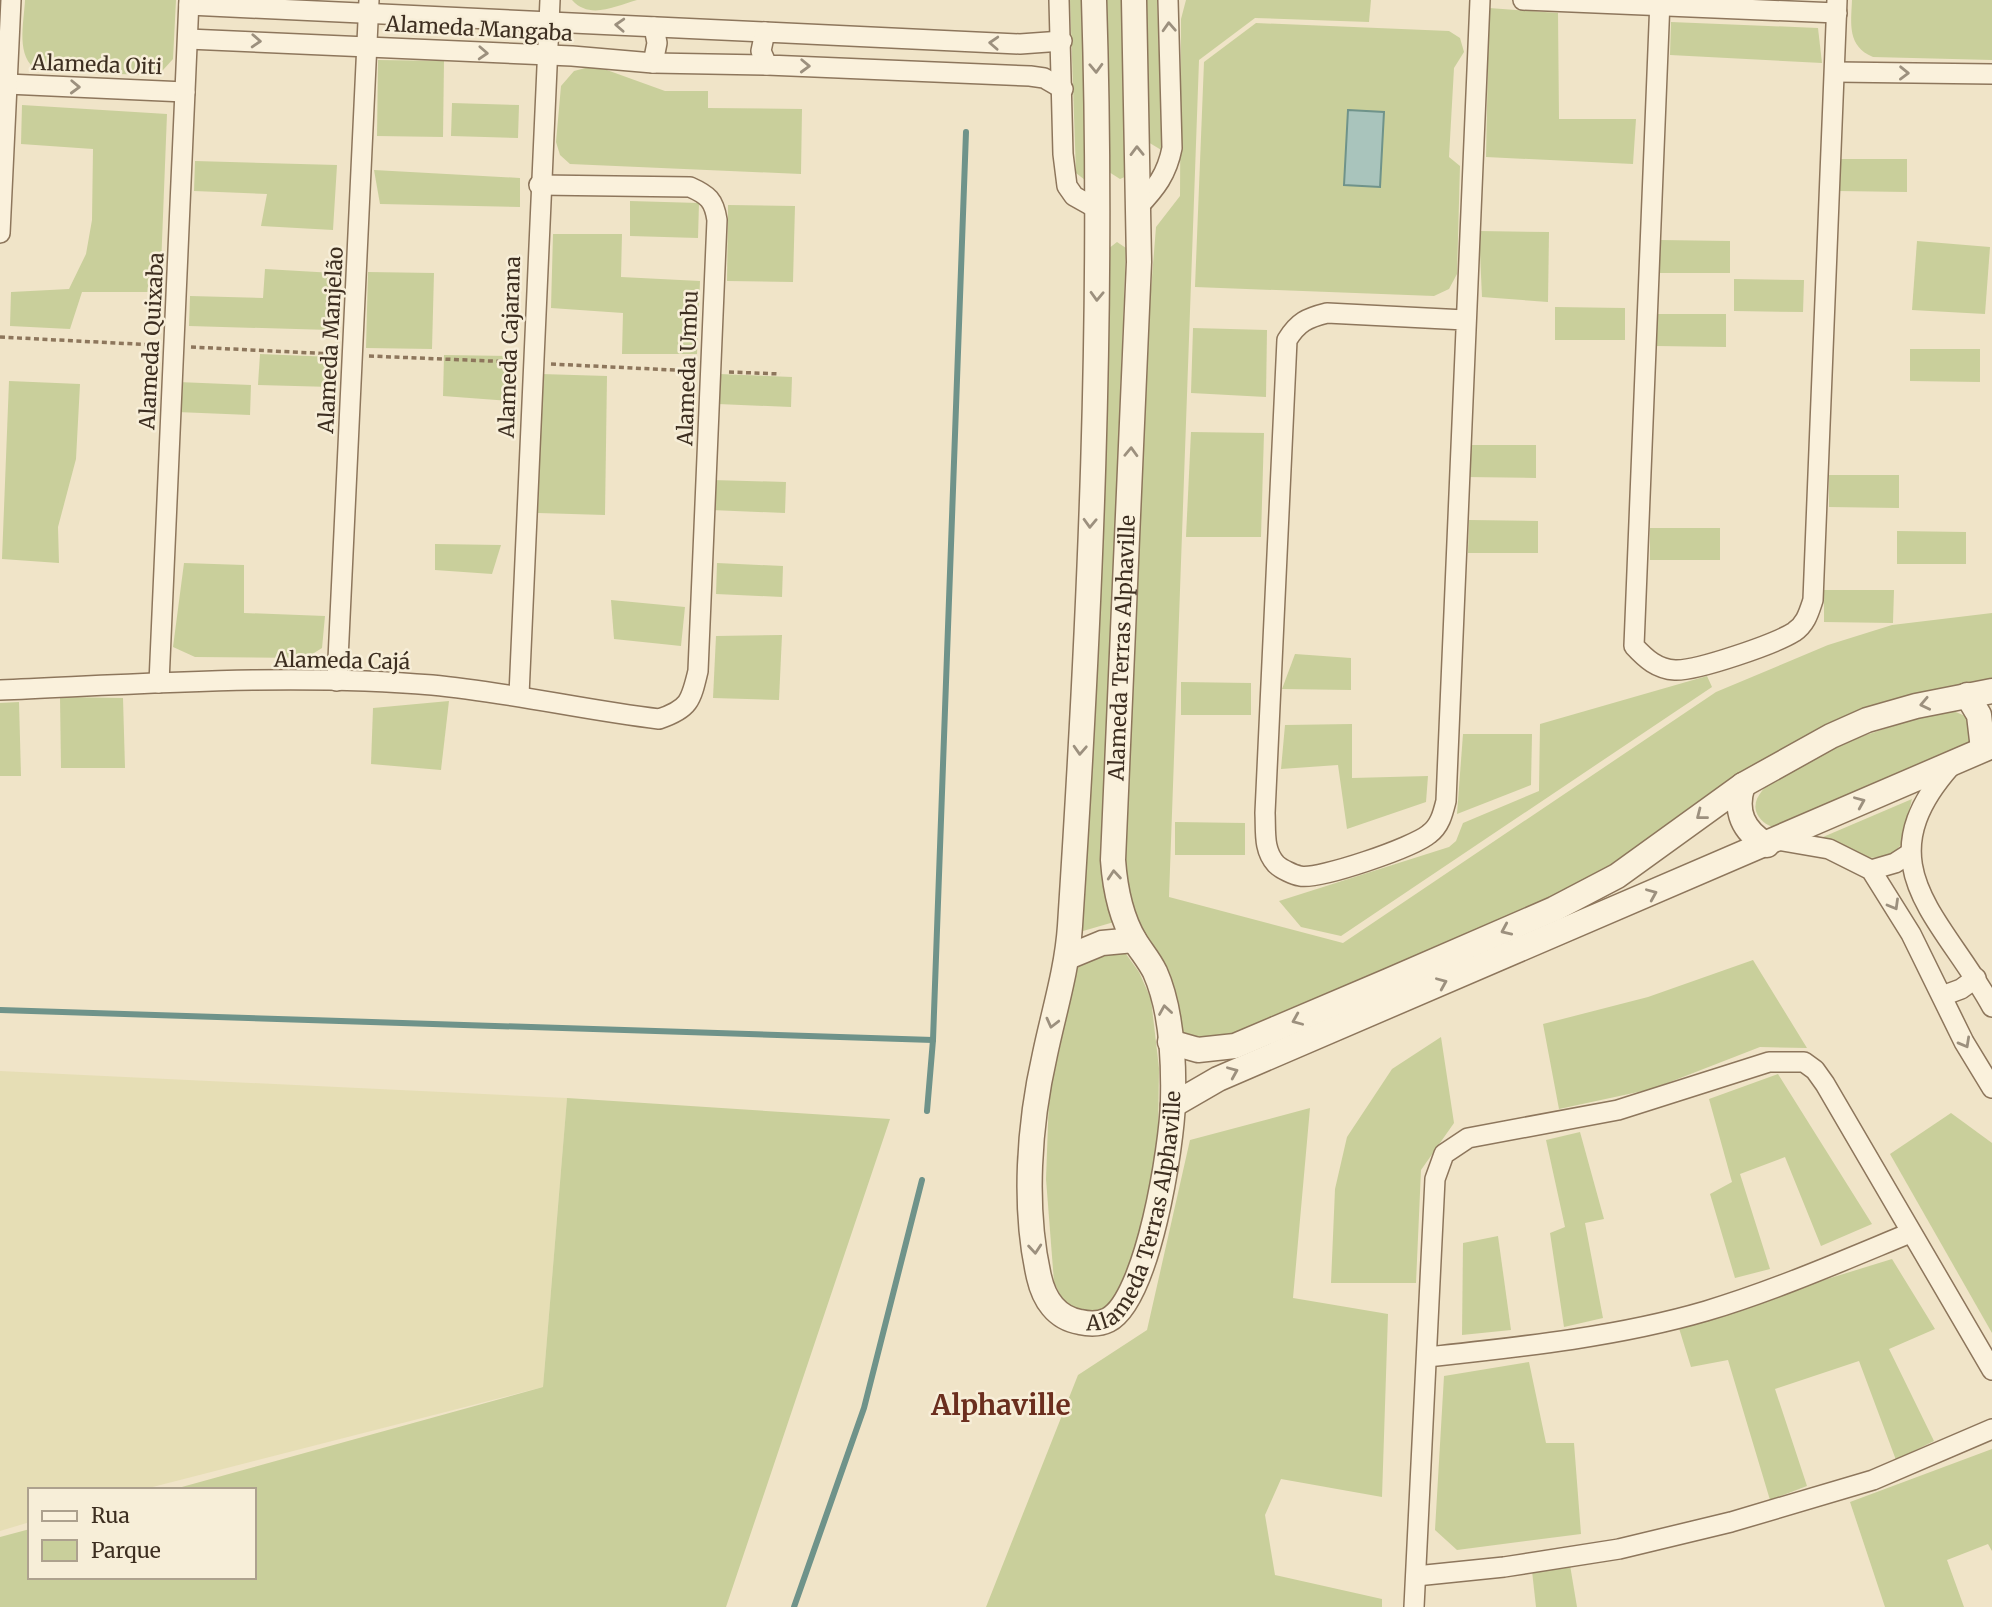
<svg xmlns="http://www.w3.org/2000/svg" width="1992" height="1607" font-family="Merriweather,serif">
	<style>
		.farmland { fill: #e6deb5 }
		.green { fill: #c9cf9b }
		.water { fill: #a9c4bc; stroke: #6f938a; stroke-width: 2 }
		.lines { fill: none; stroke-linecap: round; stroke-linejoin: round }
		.stream { stroke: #6f938a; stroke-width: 6 }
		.minor-casing { stroke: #8d765c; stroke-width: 22 }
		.tertiary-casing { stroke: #8d765c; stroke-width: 27 }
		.path { stroke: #8d765c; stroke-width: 3.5; stroke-dasharray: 5 3.5; stroke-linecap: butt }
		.minor { stroke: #faf1dc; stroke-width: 19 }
		.tertiary { stroke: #faf1dc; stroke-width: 24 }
		.oneway { stroke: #9c907e }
		.labels { text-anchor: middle; stroke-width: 5; stroke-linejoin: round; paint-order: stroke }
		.street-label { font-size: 21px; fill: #3d2e20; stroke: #f7eed8 }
		.district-label { font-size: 28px; font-weight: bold; fill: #6b2e1e; stroke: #f7eed8 }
	</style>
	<rect width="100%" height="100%" fill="#f0e4c8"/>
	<path class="farmland" d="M 0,1071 L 567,1098 L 543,1387 L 141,1490 L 30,1490 L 30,1522 L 0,1531 Z"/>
	<g class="green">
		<path d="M 25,0 L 176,0 L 173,59 L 163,70 L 148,75 L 38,71 C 15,57 24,23 25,0 Z"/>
		<path d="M 572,0 L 637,0 C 615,6 590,20 572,0 Z"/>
		<path d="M 1070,0 L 1086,0 L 1085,180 L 1076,173 Z"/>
		<path d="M 1104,0 L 1123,0 L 1127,176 L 1120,179 L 1109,172 Z"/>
		<path d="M 1143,0 L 1157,0 L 1163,151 L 1148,142 Z"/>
		<path d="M 1186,0 L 1371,0 L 1369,22 L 1255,18 L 1199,60 L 1169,897 L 1343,943 L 1716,692 L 1828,645 L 1892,625 L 1992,613 L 1992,691 L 1867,720 L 1617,876 L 1235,1046 L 1170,1042 L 1113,860 L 1124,629 L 1156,227 L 1180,196 L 1181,19 Z"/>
		<path d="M 1852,0 L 1992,0 L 1992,60 L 1873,57 C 1847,46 1851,24 1852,0 Z"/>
		<path d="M 1489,8 L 1558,13 L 1559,119 L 1636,119 L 1633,164 L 1486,157 Z"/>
		<path d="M 1671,22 L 1818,28 L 1822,63 L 1670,55 Z"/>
		<path d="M 1256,23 L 1449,31 L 1460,38 L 1464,52 L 1454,68 L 1449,157 L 1460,166 L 1457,274 L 1449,289 L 1434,296 L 1195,287 L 1204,62 Z"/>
		<path d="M 378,60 L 444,61 L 443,137 L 377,136 Z"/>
		<path d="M 589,67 L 604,69 L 665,91 L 708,91 L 708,108 L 802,109 L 801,174 L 570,164 L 560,155 L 556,142 L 561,86 L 574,71 Z"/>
		<path d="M 452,103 L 519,105 L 518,138 L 451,136 Z"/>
		<path d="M 22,105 L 167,114 L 160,292 L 82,292 L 70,329 L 10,326 L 11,292 L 69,289 L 86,254 L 92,220 L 93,149 L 21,144 Z"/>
		<path d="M 1838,159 L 1907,159 L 1907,192 L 1838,191 Z"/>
		<path d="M 195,161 L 337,165 L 333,230 L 261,226 L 267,194 L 194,191 Z"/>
		<path d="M 374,170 L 520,178 L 520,207 L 380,204 Z"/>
		<path d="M 630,201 L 699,203 L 698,238 L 630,236 Z"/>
		<path d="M 728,205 L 795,206 L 793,282 L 727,281 Z"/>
		<path d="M 1479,231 L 1549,232 L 1548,302 L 1482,297 Z"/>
		<path d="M 553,234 L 622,234 L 621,277 L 700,281 L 697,354 L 622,354 L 623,313 L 551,308 Z"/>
		<path d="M 1660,240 L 1730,241 L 1730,273 L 1660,273 Z"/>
		<path d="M 1917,241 L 1990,247 L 1985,314 L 1912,310 Z"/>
		<path d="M 1117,242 L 1126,248 L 1103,840 L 1114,922 L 1083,931 L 1080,924 L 1108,249 Z"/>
		<path d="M 265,269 L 334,273 L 330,330 L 189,326 L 190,296 L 263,298 Z"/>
		<path d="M 368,272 L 434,273 L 432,349 L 366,348 Z"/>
		<path d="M 1734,279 L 1804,280 L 1803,312 L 1734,311 Z"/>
		<path d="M 1555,307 L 1625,308 L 1625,340 L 1555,340 Z"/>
		<path d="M 1657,314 L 1726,314 L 1726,347 L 1657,346 Z"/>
		<path d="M 1193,328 L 1267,330 L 1266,397 L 1191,393 Z"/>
		<path d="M 1910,349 L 1980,349 L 1980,382 L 1910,381 Z"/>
		<path d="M 260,354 L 333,357 L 332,387 L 258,385 Z"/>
		<path d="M 444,355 L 510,356 L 510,401 L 443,396 Z"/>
		<path d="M 541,374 L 607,376 L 605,515 L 538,513 Z"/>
		<path d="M 719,374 L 792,377 L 791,407 L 718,404 Z"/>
		<path d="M 9,381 L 80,384 L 76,459 L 58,527 L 59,563 L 2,559 Z"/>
		<path d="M 178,382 L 251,385 L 250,415 L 177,412 Z"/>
		<path d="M 1191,432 L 1264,433 L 1261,537 L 1186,537 Z"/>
		<path d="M 1466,445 L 1536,445 L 1536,478 L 1466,477 Z"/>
		<path d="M 1829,475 L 1899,475 L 1899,508 L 1829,507 Z"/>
		<path d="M 712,480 L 786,482 L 785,513 L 711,510 Z"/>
		<path d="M 1469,520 L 1538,521 L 1538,553 L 1468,553 Z"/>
		<rect x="1650" y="528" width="70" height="32"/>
		<path d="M 1897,531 L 1966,532 L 1966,564 L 1897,564 Z"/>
		<path d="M 435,544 L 501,545 L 492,574 L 435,570 Z"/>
		<path d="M 184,563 L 244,565 L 244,613 L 325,616 L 322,648 L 306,658 L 195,657 L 173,647 Z"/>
		<path d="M 717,563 L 783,566 L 782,597 L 716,594 Z"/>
		<path d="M 1824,590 L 1894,590 L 1893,623 L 1824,622 Z"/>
		<path d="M 611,600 L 685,607 L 681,646 L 614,639 Z"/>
		<path d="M 782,635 L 779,700 L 713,698 L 716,636 Z"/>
		<path d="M 1295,654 L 1351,658 L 1351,690 L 1282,689 Z"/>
		<path d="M 1707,676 L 1712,687 L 1341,936 L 1301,927 L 1279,901 L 1449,847 L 1456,841 L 1463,823 L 1539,791 L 1540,724 Z"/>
		<path d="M 1181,682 L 1251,683 L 1251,715 L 1181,715 Z"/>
		<path d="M 60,697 L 123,698 L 125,768 L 61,768 Z"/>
		<path d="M 449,701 L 441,770 L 371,764 L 373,708 Z"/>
		<path d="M 19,702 L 21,776 L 0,776 L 0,703 Z"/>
		<path d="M 1951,710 L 1970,718 L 1971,743 L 1775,828 C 1766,825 1759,820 1756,811 C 1744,766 1918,717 1951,710 Z"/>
		<path d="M 1352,724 L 1352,778 L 1428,776 L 1426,802 L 1347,829 L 1338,765 L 1281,769 L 1285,725 Z"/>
		<path d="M 1463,734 L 1532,734 L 1531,785 L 1457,814 Z"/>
		<path d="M 1912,799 L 1901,845 L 1889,857 L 1865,858 L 1823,837 Z"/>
		<path d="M 1175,822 L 1245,823 L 1245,855 L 1175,855 Z"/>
		<path d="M 1115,951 L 1126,954 L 1139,972 L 1151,999 L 1159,1068 L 1158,1134 L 1149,1204 L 1121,1290 L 1107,1308 L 1084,1313 L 1064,1303 L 1054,1282 L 1046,1179 L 1049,1096 L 1079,961 Z"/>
		<path d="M 1753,960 L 1807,1048 L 1760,1047 L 1652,1089 L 1559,1109 L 1543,1024 L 1648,997 Z"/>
		<path d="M 1441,1037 L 1454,1123 L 1421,1170 L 1416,1283 L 1331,1283 L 1335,1189 L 1347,1137 L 1392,1069 Z"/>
		<path d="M 1778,1074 L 1872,1224 L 1821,1246 L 1785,1157 L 1740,1174 L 1770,1269 L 1735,1278 L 1710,1194 L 1732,1182 L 1709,1099 Z"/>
		<path d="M 567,1098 L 890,1119 L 726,1607 L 0,1607 L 0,1537 L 30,1529 L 30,1577 L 254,1577 L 254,1490 L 171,1490 L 543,1387 Z"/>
		<path d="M 1310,1108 L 1293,1298 L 1388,1314 L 1382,1497 L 1281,1479 L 1265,1515 L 1275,1575 L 1382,1599 L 1382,1607 L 986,1607 L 1078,1375 L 1147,1330 L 1190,1140 Z"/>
		<path d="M 1951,1113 L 1992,1143 L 1992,1333 L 1890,1154 Z"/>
		<path d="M 1580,1132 L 1604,1219 L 1585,1223 L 1603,1318 L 1564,1327 L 1550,1233 L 1565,1227 L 1546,1140 Z"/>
		<path d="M 1498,1236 L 1511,1330 L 1462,1335 L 1463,1243 Z"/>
		<path d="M 1892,1259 L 1935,1329 L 1889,1349 L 1934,1441 L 1896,1460 L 1859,1361 L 1775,1389 L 1807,1486 L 1770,1500 L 1728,1360 L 1691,1367 L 1678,1325 Z"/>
		<path d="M 1529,1362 L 1546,1443 L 1574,1443 L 1581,1534 L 1457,1550 L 1435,1530 L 1444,1376 Z"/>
		<path d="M 1992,1449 L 1992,1551 L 1988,1544 L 1947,1560 L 1964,1607 L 1885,1607 L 1850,1502 Z"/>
		<path d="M 1570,1565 L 1577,1607 L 1536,1607 L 1532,1571 Z"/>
	</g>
	<path class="water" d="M 1348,110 L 1384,112 L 1380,187 L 1344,185 Z"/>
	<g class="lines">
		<g class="stream">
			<path d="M 0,1010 L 933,1040"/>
			<path d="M 927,1111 L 933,1040 L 966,132"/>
			<path d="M 794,1607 L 864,1408 L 922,1180"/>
		</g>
		<defs>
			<g id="minor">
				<path d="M 1059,0 L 1063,154 L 1067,186 L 1074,196 L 1099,210"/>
				<path d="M 1523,0 L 1837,13"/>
				<path d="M 1660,0 L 1634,646 C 1646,659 1657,669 1675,670 C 1697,671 1775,644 1794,632 C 1806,624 1809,612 1813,600 L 1837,0"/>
				<path d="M 189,5 L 765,32"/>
				<path d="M 188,39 L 572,56 L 653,63 L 767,65"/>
				<path d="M 1062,41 L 1020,44 L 765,32 L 761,51 L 767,65 L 1030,76 L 1044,78 L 1063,89"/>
				<path d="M 653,63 L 657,43 L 654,27"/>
				<path d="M 1836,72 L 1992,74"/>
				<path d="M 7,84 L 185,92"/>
				<path d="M 1138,207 C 1156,188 1167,174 1172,148 L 1168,0"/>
				<path d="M 0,233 L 11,0"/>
				<path d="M 1465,320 L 1327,313 C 1307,318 1298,322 1287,340 L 1265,813 C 1266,831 1263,850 1276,864 C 1281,869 1294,875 1300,876 C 1319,880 1414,847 1429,834 C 1440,826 1443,813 1446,801 L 1480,0"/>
				<path d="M 337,681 L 369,0"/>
				<path d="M 159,683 L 189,0"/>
				<path d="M 0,690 C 141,684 291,673 432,685 C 508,692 583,710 659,719 C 689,709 691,701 698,671 L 717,220 C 714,200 708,195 690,187 L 539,185"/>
				<path d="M 519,695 L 550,0"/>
				<path d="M 1951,766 C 1862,866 1943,917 1992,1007"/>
				<path d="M 1777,840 L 1829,849 L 1871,870 L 1911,934 L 1964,1042 L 1992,1088"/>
				<path d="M 1871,870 L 1895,863 L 1909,854"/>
				<path d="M 1942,996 L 1961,989 L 1976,978"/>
				<path d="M 1428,1357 C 1520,1347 1617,1337 1706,1311 C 1776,1290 1842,1261 1910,1233"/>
				<path d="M 1416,1576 L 1504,1567 L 1619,1549 L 1731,1522 L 1873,1480 L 1992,1429"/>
				<path d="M 1414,1607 L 1435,1179 L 1444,1154 L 1468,1138 L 1618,1110 L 1769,1062 L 1804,1062 L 1815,1070 L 1825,1084 L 1992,1370"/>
			</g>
			<g id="tertiary">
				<path id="s1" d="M 1094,0 C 1104,308 1090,618 1070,926 C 1067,970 1054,1011 1045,1054 C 1029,1124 1023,1207 1039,1277 C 1044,1299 1056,1318 1080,1322 C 1089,1324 1100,1324 1108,1320 C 1148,1300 1172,1145 1173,1101 C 1174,1060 1172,1010 1155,972 C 1149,960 1141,951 1135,941 C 1120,916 1115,888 1113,860 L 1139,262 L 1134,0"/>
				<path d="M 1967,695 L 1979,715 L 1983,749"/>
				<path d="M 1743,785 C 1734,811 1743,831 1767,845"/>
				<path d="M 1068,957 L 1102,943 L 1134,940"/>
				<path d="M 1170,1042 L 1198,1050 L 1235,1046 L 1388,981 L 1554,909 L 1617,876 L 1743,785 L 1831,736 L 1867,720 L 1916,706 L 1992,691"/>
				<path d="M 1173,1105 L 1218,1079 L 1992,746"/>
			</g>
		</defs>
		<use href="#minor" class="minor-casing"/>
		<use href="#tertiary" class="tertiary-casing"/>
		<g class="path">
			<path d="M 0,337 L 155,345"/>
			<path d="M 191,347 L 333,354"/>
			<path d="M 369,356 L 515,362"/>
			<path d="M 551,364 L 694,371"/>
			<path d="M 729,372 L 780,374"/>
		</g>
		<use href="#minor" class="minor"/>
		<use href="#tertiary" class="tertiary"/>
	</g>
	<defs><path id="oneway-chevron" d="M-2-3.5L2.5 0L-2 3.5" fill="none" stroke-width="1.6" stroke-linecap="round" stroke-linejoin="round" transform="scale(1.75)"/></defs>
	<g class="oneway">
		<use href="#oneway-chevron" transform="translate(620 25) rotate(-177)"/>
		<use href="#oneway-chevron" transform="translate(1169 27) rotate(-93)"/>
		<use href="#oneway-chevron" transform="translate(256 41) rotate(3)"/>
		<use href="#oneway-chevron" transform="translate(994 43) rotate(-177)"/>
		<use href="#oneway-chevron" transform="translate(483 53) rotate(3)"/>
		<use href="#oneway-chevron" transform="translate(805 66) rotate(2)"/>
		<use href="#oneway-chevron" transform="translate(1096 68) rotate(88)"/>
		<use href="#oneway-chevron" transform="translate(1904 73) rotate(1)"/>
		<use href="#oneway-chevron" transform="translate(75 87) rotate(2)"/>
		<use href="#oneway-chevron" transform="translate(1137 151) rotate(-91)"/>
		<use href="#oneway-chevron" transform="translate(1097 296) rotate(92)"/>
		<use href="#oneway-chevron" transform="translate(1131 452) rotate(-88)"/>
		<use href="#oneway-chevron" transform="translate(1090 523) rotate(92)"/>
		<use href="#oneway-chevron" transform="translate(1925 704) rotate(168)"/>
		<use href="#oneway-chevron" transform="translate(1080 750) rotate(93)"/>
		<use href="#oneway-chevron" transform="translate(1860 802) rotate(-23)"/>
		<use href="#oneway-chevron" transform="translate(1701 815) rotate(142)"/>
		<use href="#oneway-chevron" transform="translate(1114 875) rotate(-95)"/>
		<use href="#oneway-chevron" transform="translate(1652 894) rotate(-23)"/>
		<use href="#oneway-chevron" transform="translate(1894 905) rotate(60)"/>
		<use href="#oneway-chevron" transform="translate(1506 930) rotate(156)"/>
		<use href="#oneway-chevron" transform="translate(1442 983) rotate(-23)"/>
		<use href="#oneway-chevron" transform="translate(1165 1010) rotate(-99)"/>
		<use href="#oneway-chevron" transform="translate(1297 1020) rotate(157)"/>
		<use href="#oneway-chevron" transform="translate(1052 1023) rotate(104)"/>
		<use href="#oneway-chevron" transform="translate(1965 1043) rotate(61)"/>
		<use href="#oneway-chevron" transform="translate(1233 1072) rotate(-23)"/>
		<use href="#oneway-chevron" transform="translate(1035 1249) rotate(85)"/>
	</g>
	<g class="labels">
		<g class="street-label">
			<text transform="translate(479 29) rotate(3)" y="7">Alameda Mangaba</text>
			<text transform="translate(97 65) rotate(2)" y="7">Alameda Oiti</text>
			<text transform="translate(331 340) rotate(-87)" y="7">Alameda Manjelão</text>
			<text transform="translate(152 341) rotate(-87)" y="7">Alameda Quixaba</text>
			<text transform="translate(510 347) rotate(-88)" y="7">Alameda Cajarana</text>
			<text transform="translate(688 368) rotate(-88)" y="7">Alameda Umbu</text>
			<text dy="7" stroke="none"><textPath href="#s1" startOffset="2074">Alameda Terras Alphaville</textPath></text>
			<text transform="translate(342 661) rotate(1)" y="7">Alameda Cajá</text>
			<text dy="7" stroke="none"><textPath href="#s1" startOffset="1486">Alameda Terras Alphaville</textPath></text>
		</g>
		<g class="district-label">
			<text x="1001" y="1415">Alphaville</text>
		</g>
	</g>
	<rect x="28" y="1488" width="228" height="91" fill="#f7eed8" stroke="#ada18e" stroke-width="2"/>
	<rect x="42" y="1511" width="35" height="10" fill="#faf1dc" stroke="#ada18e" stroke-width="2"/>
	<text x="91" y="1523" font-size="21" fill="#3d2e20">Rua</text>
	<rect x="42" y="1540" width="35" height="21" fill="#c9cf9b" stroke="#ada18e" stroke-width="2"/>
	<text x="91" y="1558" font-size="21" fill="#3d2e20">Parque</text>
</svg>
